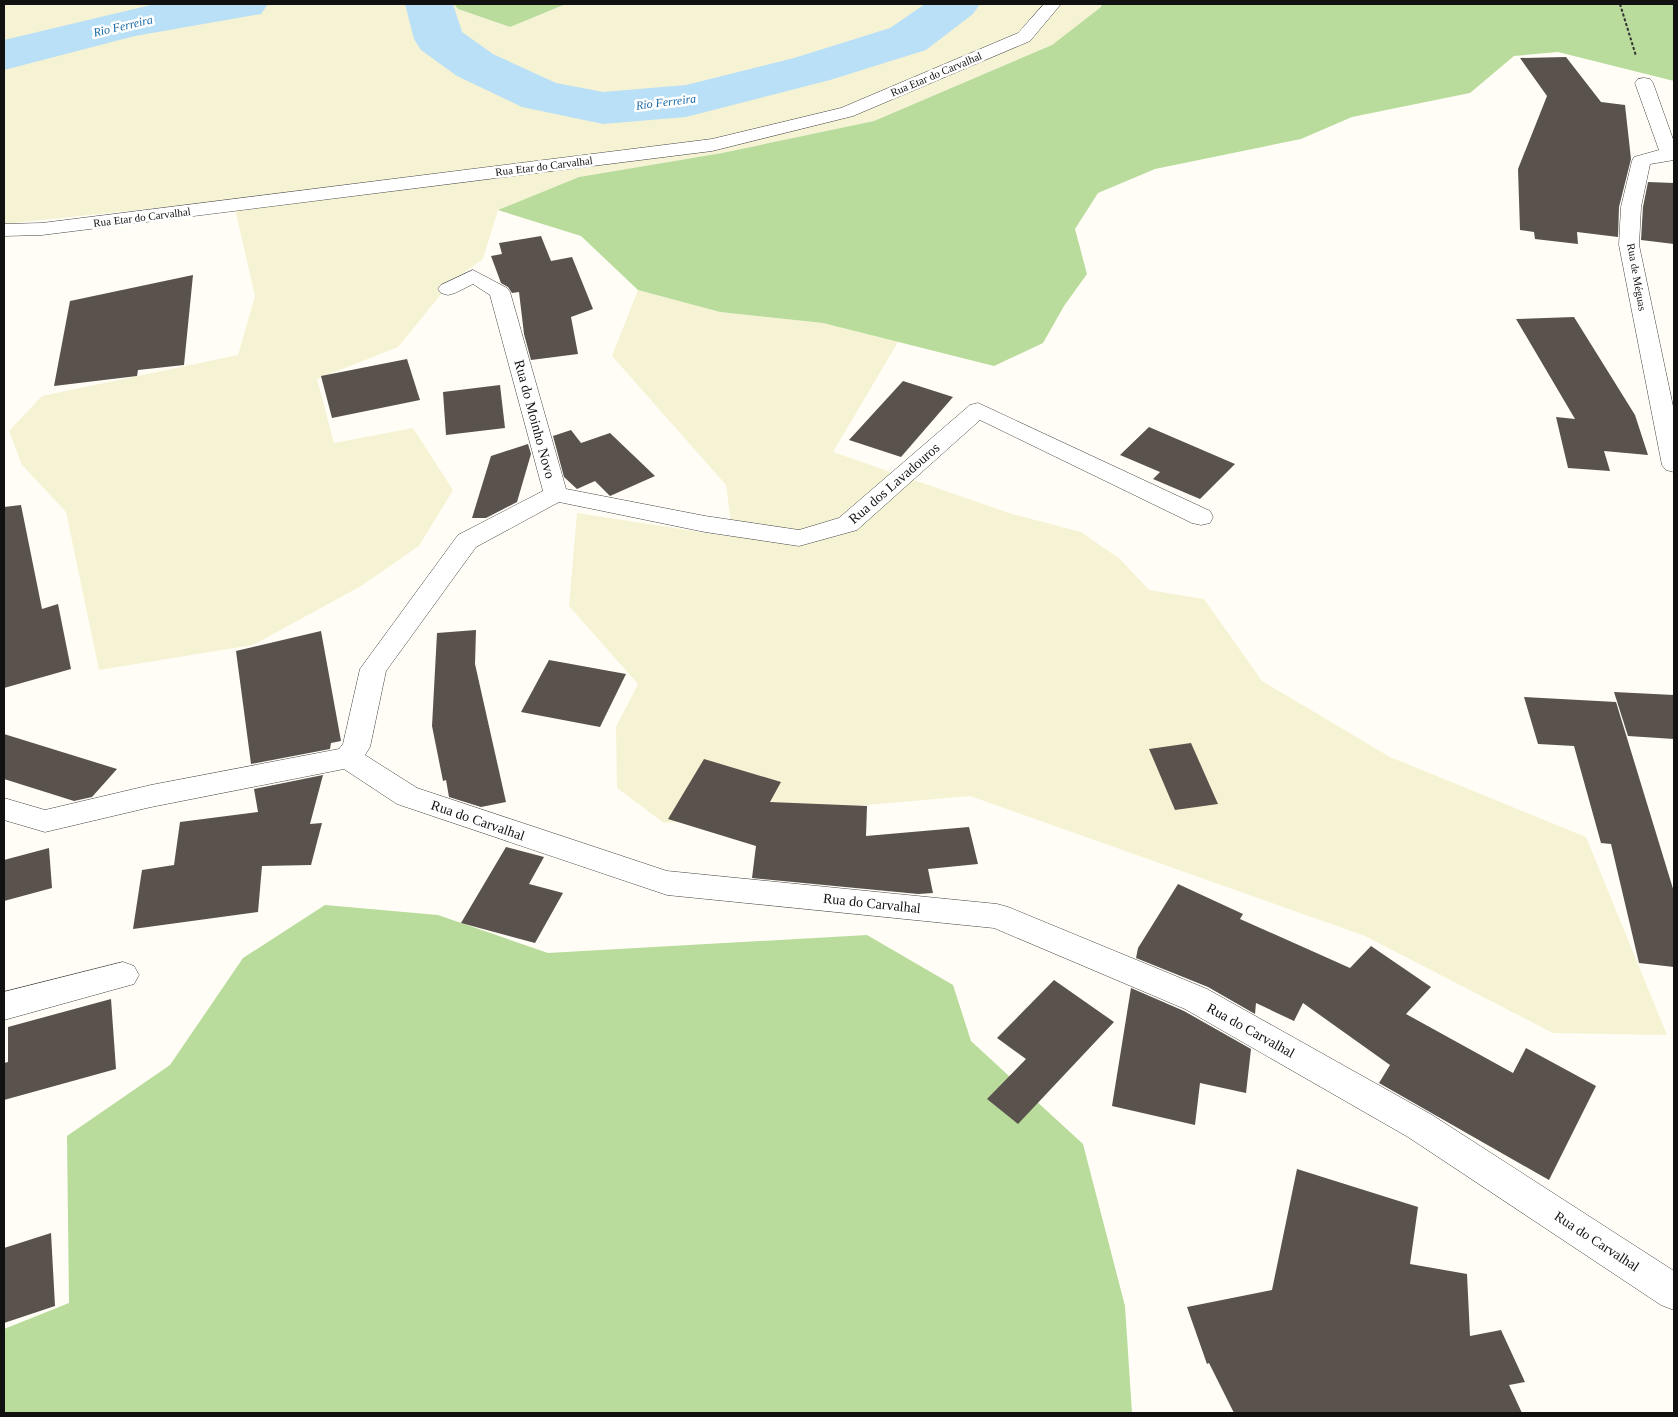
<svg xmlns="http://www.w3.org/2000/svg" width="1678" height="1417" font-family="Georgia,serif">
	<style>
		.farmland { fill: #f6f3d4 }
		.forest { fill: #b9dc9c }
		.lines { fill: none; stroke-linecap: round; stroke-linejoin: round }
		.river { fill: #b9e0f7; fill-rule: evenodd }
		.building { fill: #5a524d }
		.street-casing { stroke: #444; stroke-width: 1 }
		.path { stroke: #333; stroke-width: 2; stroke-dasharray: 3 2; stroke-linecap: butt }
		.street { fill: #fff; fill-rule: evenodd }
		.labels { text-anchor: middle; stroke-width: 5; stroke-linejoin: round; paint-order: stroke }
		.far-street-label { font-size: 11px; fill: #111; stroke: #fff }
		.far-water-label { font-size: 12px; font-style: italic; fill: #1768a6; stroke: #fff }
		.street-label { font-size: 14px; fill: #111; stroke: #fff }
	</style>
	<rect width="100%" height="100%" fill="#fffdf5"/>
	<g class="farmland">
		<path d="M 4,4 L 454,4 L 458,9 L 510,27 L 566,4 L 1102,4 L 1101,7 L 1052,45 L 874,121 L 722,153 L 579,177 L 498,210 L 483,259 L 452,281 L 398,347 L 317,379 L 334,443 L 413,428 L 453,490 L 419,546 L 361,586 L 253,645 L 99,670 L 66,512 L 22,465 L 9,431 L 42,396 L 238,355 L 255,296 L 233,200 L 4,224 Z"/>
		<path d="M 638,290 L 720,312 L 823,323 L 898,342 L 833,452 L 1012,514 L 1081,532 L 1120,559 L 1149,590 L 1204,599 L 1262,681 L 1390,757 L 1586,837 L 1667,1035 L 1553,1033 L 1365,936 L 970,796 L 664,823 L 617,788 L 616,727 L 638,684 L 569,606 L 577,513 L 733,537 L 726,485 L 612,356 Z"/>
	</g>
	<g class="forest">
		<path d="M 454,4 L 566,4 L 510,27 L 458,9 Z"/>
		<path d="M 1102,4 L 1674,4 L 1674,81 L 1558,52 L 1514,56 L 1470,93 L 1352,117 L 1301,139 L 1155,169 L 1098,193 L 1075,229 L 1087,274 L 1064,306 L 1043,343 L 994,366 L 823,323 L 720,312 L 638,290 L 581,236 L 498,210 L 579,177 L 722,153 L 874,121 L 1052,45 L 1101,7 Z"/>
		<path d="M 325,905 L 438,915 L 548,953 L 867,935 L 953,985 L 971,1041 L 1083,1144 L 1125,1306 L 1132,1413 L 4,1413 L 4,1329 L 69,1303 L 67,1136 L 170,1065 L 243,958 Z"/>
	</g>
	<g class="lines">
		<g class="river">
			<path d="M 155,4 L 268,4 L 261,14 L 135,36 L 4,70 L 4,40 Z"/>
			<path d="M 405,4 L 453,4 L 462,32 L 493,54 L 556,83 L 603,92 L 686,85 L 794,58 L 890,28 L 925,4 L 980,4 L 973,14 L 926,50 L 830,80 L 686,117 L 603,124 L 522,107 L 457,76 L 421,50 L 414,39 Z"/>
		</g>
	</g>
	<g class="building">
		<path d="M 1566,57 L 1601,102 L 1625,105 L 1631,159 L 1619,207 L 1618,237 L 1577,232 L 1578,244 L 1535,239 L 1534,232 L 1520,230 L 1518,169 L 1547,96 L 1520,58 Z"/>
		<path d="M 1648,182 L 1674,183 L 1674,244 L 1641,240 L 1643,207 Z"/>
		<path d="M 541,236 L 551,261 L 572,257 L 593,309 L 571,317 L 578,354 L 531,360 L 524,334 L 519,292 L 512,293 L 508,287 L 501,283 L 491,256 L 502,254 L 499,243 Z"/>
		<path d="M 193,275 L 184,365 L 138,370 L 137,376 L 54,386 L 70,301 Z"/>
		<path d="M 1574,317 L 1635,415 L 1648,455 L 1604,451 L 1610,471 L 1568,468 L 1556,417 L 1575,419 L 1516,319 Z"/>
		<path d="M 407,359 L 420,400 L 332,418 L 321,376 Z"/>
		<path d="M 903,381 L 953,397 L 901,457 L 849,440 Z"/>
		<path d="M 500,385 L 505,428 L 446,435 L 443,392 Z"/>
		<path d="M 1149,427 L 1235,464 L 1200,499 L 1153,479 L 1160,472 L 1120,455 Z"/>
		<path d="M 571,430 L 581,443 L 610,433 L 655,476 L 610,496 L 595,481 L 577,489 L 564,477 L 553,436 Z"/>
		<path d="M 528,444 L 531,454 L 517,502 L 486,518 L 472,518 L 491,456 Z"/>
		<path d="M 21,505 L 42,609 L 58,604 L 71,669 L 4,688 L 4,507 Z"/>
		<path d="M 476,630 L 475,664 L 506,802 L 481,807 L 449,797 L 446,780 L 443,781 L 432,726 L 437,633 Z"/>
		<path d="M 321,631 L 341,741 L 331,743 L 330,749 L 251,764 L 236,651 Z"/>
		<path d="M 549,660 L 626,674 L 600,727 L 521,712 Z"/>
		<path d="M 1614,692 L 1674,695 L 1674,739 L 1628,736 Z"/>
		<path d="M 1524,697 L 1616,702 L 1674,892 L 1674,967 L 1639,963 L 1611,844 L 1601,843 L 1574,746 L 1538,744 Z"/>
		<path d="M 4,734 L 117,769 L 92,797 L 74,801 L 4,779 Z"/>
		<path d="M 1191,743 L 1218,804 L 1175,810 L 1149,749 Z"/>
		<path d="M 704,759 L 781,782 L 770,802 L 867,806 L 866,836 L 969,827 L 978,864 L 928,869 L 933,893 L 918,894 L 752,878 L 756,846 L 668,819 Z"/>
		<path d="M 323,775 L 310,824 L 322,823 L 311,865 L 262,866 L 258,912 L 133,929 L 142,870 L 174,865 L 180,822 L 258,812 L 254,789 Z"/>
		<path d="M 506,847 L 544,857 L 529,884 L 563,893 L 535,943 L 461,923 Z"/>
		<path d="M 49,848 L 52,888 L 4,901 L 4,860 Z"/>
		<path d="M 1178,884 L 1243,914 L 1240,919 L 1350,968 L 1371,946 L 1431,987 L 1406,1014 L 1513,1073 L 1526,1048 L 1596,1086 L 1549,1180 L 1379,1083 L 1390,1065 L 1303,1003 L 1294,1021 L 1256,1003 L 1255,1014 L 1208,987 L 1136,958 L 1138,948 Z"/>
		<path d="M 1054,980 L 1114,1022 L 1018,1124 L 987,1099 L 1026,1059 L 997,1038 Z"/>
		<path d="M 1131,988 L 1184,1011 L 1251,1049 L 1246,1093 L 1200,1083 L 1195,1125 L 1112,1106 Z"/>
		<path d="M 111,999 L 116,1069 L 4,1100 L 4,1063 L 8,1062 L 8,1027 Z"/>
		<path d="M 1297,1169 L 1418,1207 L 1410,1264 L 1467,1274 L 1470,1336 L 1501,1330 L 1525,1382 L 1509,1385 L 1522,1413 L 1234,1413 L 1209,1363 L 1207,1364 L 1187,1307 L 1272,1290 Z"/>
		<path d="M 51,1233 L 55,1306 L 4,1323 L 4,1248 Z"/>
	</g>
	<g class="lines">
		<defs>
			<g id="street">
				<path d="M 1044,4 L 1061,4 L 1030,41 L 853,116 L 712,151 L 42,235 L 4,236 L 4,224 L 42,223 L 712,139 L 841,108 L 1018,33 Z"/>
				<path d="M 1644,78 L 1650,79 L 1653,83 L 1674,142 L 1674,160 L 1650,164 L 1641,207 L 1639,245 L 1674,411 L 1674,472 L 1666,470 L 1662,465 L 1619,245 L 1621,207 L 1632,161 L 1634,157 L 1659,150 L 1635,83 L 1638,79 Z"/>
				<path d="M 473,270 L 507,288 L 510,292 L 566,489 L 705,516 L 799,530 L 839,518 L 970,405 L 978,403 L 1210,511 L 1213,517 L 1210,523 L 1201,525 L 1192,523 L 980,420 L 857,530 L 799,546 L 705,532 L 559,502 L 476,547 L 386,671 L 370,747 L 365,755 L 417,788 L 667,871 L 997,904 L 1008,907 L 1207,989 L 1432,1115 L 1674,1271 L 1674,1310 L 1661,1305 L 1408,1137 L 1185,1009 L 994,928 L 667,895 L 397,804 L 344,769 L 151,807 L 45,832 L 4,820 L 4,798 L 45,810 L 151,785 L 339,749 L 343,744 L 360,669 L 458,535 L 543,491 L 490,295 L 473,284 L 455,293 L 448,295 L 441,293 L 438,289 L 441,285 Z"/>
				<path d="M 123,962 L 134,966 L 139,975 L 134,984 L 4,1020 L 4,992 Z"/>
			</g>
		</defs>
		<use href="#street" class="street-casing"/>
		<path class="path" d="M 1620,4 L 1636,56"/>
		<use href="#street" class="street"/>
	</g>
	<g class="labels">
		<g class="far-street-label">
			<text transform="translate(936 74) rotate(-23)" y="4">Rua Etar do Carvalhal</text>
			<text transform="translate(544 166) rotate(-7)" y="4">Rua Etar do Carvalhal</text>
			<text transform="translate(142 217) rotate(-7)" y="4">Rua Etar do Carvalhal</text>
			<text transform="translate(1637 277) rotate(80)" y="4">Rua de Méguas</text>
		</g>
		<g class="far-water-label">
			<text transform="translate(123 26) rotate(-13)" y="4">Rio Ferreira</text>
			<text transform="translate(666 102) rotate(-7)" y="4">Rio Ferreira</text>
		</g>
		<g class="street-label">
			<text transform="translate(535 419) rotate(75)" y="5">Rua do Moinho Novo</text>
			<text transform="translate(894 483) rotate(-41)" y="5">Rua dos Lavadouros</text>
			<text transform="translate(478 820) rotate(19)" y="5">Rua do Carvalhal</text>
			<text transform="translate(872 903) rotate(6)" y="5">Rua do Carvalhal</text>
			<text transform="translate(1251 1030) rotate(29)" y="5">Rua do Carvalhal</text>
			<text transform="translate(1597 1241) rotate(33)" y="5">Rua do Carvalhal</text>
		</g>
	</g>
	<rect width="1678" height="1417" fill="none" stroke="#111111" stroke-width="10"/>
</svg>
